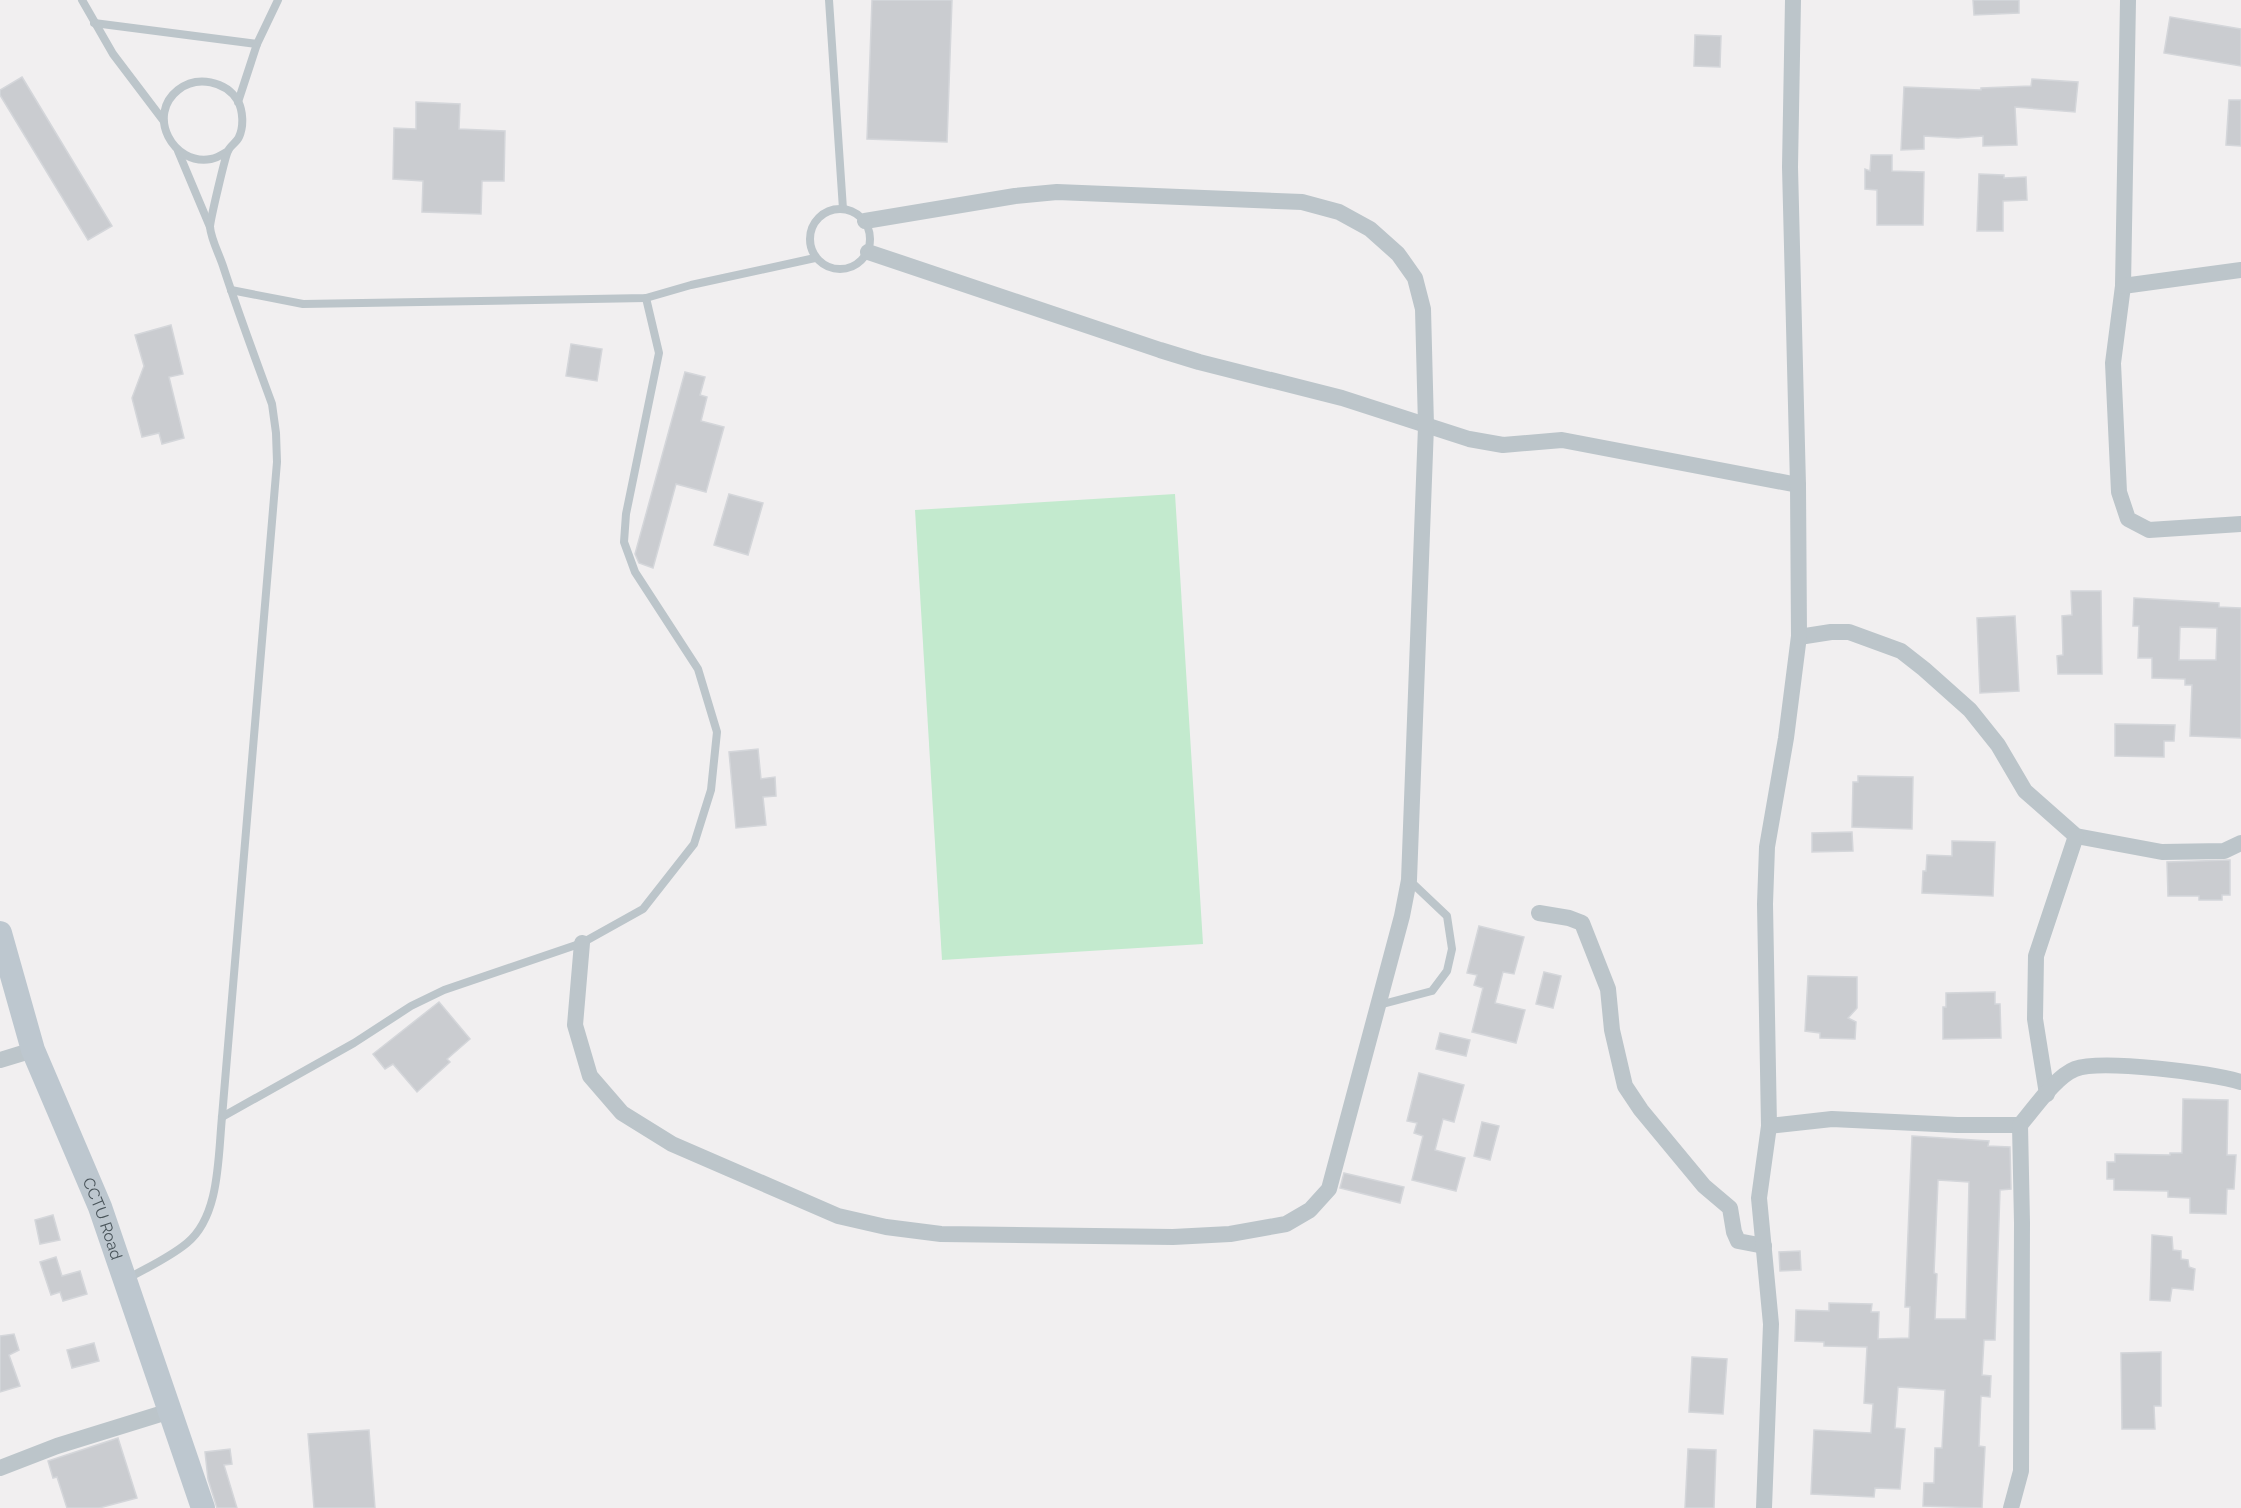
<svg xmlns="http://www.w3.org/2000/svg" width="2241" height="1508" font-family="Raleway,sans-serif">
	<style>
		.grass { fill: #c3eace }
		.building { fill: #caccd0; stroke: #d4d6da; stroke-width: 1.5; fill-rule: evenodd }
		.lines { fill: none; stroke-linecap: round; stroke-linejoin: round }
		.lane { stroke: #bcc5ca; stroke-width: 8 }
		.street { stroke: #bcc5ca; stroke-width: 16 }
		.secondary { stroke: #bdc7cf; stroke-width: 24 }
		.labels { text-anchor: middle; stroke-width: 6; stroke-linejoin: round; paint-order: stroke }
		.street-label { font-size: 16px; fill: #49545a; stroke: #fff }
	</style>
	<rect width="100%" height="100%" fill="#f1eff0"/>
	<path class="grass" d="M 1175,494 L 1203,944 L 942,960 L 915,510 Z"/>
	<g class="building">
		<path d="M 872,0 L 952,0 L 947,142 L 867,139 Z"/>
		<path d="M 1973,0 L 2019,0 L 2019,13 L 1974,15 Z"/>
		<path d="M 2170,17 L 2241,29 L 2241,66 L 2164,53 Z"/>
		<path d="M 1695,35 L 1721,36 L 1720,67 L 1694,66 Z"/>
		<path d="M 22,77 L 112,226 L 88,240 L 0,95 L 0,90 Z"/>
		<path d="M 2032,79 L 2078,82 L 2075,112 L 2015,107 L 2017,145 L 1983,146 L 1983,136 L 1958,138 L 1924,136 L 1924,149 L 1901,150 L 1904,87 L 1981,90 L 1981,88 L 2031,86 Z"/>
		<path d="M 2229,100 L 2241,100 L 2241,146 L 2226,145 Z"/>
		<path d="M 416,102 L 460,104 L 459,129 L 505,131 L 504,181 L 482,181 L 481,214 L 422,212 L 423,181 L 393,179 L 394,128 L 416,129 Z"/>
		<path d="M 1871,155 L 1892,155 L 1892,171 L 1924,172 L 1923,225 L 1877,225 L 1877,190 L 1865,189 L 1865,169 L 1870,171 Z"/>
		<path d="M 1979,174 L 2004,175 L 2004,178 L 2026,177 L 2027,200 L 2003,201 L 2003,231 L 1977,231 Z"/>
		<path d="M 171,325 L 183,374 L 169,377 L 184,438 L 162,444 L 159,433 L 142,437 L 132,398 L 144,366 L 135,335 Z"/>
		<path d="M 571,344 L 602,349 L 597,381 L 566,376 Z"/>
		<path d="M 685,372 L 705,377 L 700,395 L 707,397 L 701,421 L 724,427 L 706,492 L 676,484 L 653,568 L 639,563 L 635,554 Z"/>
		<path d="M 729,494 L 763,503 L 748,555 L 714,545 Z"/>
		<path d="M 2071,591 L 2101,591 L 2102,674 L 2058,674 L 2057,656 L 2063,655 L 2062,616 L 2072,615 Z"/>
		<path d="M 2134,598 L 2219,603 L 2219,607 L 2241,608 L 2241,738 L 2190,736 L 2192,685 L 2185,685 L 2185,679 L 2152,678 L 2152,658 L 2138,658 L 2139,626 L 2133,626 ZM 2180,627 L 2217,628 L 2216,660 L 2179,660 Z"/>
		<path d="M 2015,616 L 2019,691 L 1980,693 L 1977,618 Z"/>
		<path d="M 2115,724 L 2175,725 L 2174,741 L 2164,741 L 2164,757 L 2115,756 Z"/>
		<path d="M 758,749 L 761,779 L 775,777 L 776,796 L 763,797 L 766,825 L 736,828 L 729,752 Z"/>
		<path d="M 1858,776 L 1913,777 L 1912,829 L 1852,827 L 1853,782 L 1858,782 Z"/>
		<path d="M 1852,832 L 1853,851 L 1812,852 L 1812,833 Z"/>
		<path d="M 1952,841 L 1995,842 L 1993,896 L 1922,893 L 1923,871 L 1926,871 L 1927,855 L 1952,856 Z"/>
		<path d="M 2230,860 L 2230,895 L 2222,895 L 2222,900 L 2199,900 L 2199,896 L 2168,896 L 2167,862 Z"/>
		<path d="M 1479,926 L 1524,937 L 1514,974 L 1503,972 L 1495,1003 L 1525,1010 L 1516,1043 L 1472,1032 L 1483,988 L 1474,985 L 1477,975 L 1467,973 Z"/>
		<path d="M 1544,972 L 1561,976 L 1553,1008 L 1536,1004 Z"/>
		<path d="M 1808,976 L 1857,977 L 1857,1008 L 1848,1018 L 1856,1022 L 1855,1039 L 1820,1038 L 1820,1033 L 1805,1031 Z"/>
		<path d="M 1995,992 L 1995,1004 L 2000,1004 L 2001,1038 L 1943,1039 L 1943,1007 L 1946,1007 L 1946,993 Z"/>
		<path d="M 439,1002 L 470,1039 L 447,1059 L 450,1062 L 417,1092 L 393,1064 L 385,1069 L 373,1054 Z"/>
		<path d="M 1440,1033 L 1470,1040 L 1466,1056 L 1436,1049 Z"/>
		<path d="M 1419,1073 L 1464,1085 L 1454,1122 L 1443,1119 L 1435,1150 L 1465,1158 L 1456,1191 L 1412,1180 L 1423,1136 L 1414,1133 L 1417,1123 L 1407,1121 Z"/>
		<path d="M 2183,1099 L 2228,1100 L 2227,1155 L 2236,1155 L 2234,1189 L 2227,1189 L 2226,1214 L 2190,1213 L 2190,1198 L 2168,1197 L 2168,1191 L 2114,1190 L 2114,1179 L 2107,1179 L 2107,1162 L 2115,1162 L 2115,1154 L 2170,1155 L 2170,1153 L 2182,1153 Z"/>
		<path d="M 1482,1122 L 1499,1126 L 1490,1160 L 1474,1156 Z"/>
		<path d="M 1912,1136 L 1989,1141 L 1988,1146 L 2010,1147 L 2011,1189 L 2000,1190 L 1995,1340 L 1984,1340 L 1982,1375 L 1991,1376 L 1990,1397 L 1981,1396 L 1979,1446 L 1985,1447 L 1982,1508 L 1923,1506 L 1924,1483 L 1934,1483 L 1935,1448 L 1942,1448 L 1945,1390 L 1898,1387 L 1895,1428 L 1905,1429 L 1900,1489 L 1875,1488 L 1874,1497 L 1811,1494 L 1814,1430 L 1871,1433 L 1873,1404 L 1864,1403 L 1867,1347 L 1824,1346 L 1824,1342 L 1795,1341 L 1796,1310 L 1829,1311 L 1829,1303 L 1872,1304 L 1871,1312 L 1879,1312 L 1878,1339 L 1909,1338 L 1910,1307 L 1905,1307 ZM 1938,1180 L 1969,1182 L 1966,1319 L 1935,1319 L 1937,1274 L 1934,1273 Z"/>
		<path d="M 1344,1173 L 1404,1187 L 1400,1203 L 1340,1188 Z"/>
		<path d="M 53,1215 L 60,1240 L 40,1244 L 35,1220 Z"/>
		<path d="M 2152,1235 L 2172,1237 L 2173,1250 L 2181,1251 L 2181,1259 L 2188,1260 L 2189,1267 L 2195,1269 L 2193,1290 L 2172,1288 L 2170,1301 L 2150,1300 Z"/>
		<path d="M 1800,1251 L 1801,1270 L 1780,1271 L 1779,1252 Z"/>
		<path d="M 56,1257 L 62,1276 L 80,1271 L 87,1294 L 63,1301 L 60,1292 L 51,1295 L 40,1262 Z"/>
		<path d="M 14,1334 L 19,1350 L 9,1355 L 20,1386 L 0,1392 L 0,1336 Z"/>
		<path d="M 94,1343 L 99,1361 L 72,1368 L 67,1350 Z"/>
		<path d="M 2161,1352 L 2161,1406 L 2154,1406 L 2155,1429 L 2122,1429 L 2121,1353 Z"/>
		<path d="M 1692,1357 L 1727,1359 L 1723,1414 L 1689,1412 Z"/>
		<path d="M 369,1430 L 375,1508 L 314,1508 L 308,1434 Z"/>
		<path d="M 118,1438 L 137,1498 L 99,1508 L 67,1508 L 57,1477 L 53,1478 L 48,1461 Z"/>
		<path d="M 230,1449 L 232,1464 L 224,1465 L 237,1508 L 217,1508 L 208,1479 L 205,1452 Z"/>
		<path d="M 1688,1449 L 1716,1450 L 1714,1508 L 1685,1508 Z"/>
	</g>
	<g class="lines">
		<g class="lane">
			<path d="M 82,0 L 113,54 L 163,120"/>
			<path d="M 829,0 L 843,209"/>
			<path d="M 94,23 L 257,44"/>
			<path d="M 238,102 L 257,44 L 278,0"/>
			<path d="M 178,151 L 210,227"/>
			<circle cx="840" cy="239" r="30"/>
			<path d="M 231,290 L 303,304 L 646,298 L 691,285 L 815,258"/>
			<path d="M 1379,1005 L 1432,991 L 1447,971 L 1452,949 L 1447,916 L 1409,880"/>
			<path d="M 222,1117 L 354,1043 L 411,1006 L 444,990 L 582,943 L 643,909 L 694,844 L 711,790 L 717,732 L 698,669 L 635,572 L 624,542 L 626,514 L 659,353 L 646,298"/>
			<path d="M 127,1279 C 146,1268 169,1258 187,1243 C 220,1216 218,1157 222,1117 L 277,462 L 276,433 L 272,404 C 255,358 238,312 223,266 C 219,254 211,239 210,227 C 210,221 225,157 228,151 C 230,146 237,142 239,137 C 244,126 243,111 238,101 C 226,81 197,75 178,90 C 146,115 173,166 211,159 C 217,158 223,154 228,151"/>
		</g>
		<g class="street">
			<path d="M 2128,0 L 2123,286 L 2113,363 L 2119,492 L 2128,519 L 2149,530 L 2241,524"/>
			<path d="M 868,252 L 1160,350 L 1199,362 L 1342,398 L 1469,439 L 1503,445 L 1562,440 L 1798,485"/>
			<path d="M 2123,286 L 2241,270"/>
			<path d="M 1799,637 L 1831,632 L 1849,632 L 1901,651 L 1924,669 L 1970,710 L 1998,745 L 2025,791 L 2076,836 L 2162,852 L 2224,851 L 2241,843"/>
			<path d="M 1539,913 L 1569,918 L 1582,923 L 1608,989 L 1612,1030 L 1625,1086 L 1641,1110 L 1704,1186 L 1730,1208 L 1734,1232 L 1738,1241 L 1764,1246"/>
			<path d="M 582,943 L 575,1025 L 590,1076 L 622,1113 L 672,1144 L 838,1216 L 886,1227 L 941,1234 L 1173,1237 L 1230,1234 L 1286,1224 L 1310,1210 L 1329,1189 L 1402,916 L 1409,880 L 1426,426 L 1423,309 L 1415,278 L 1398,254 L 1370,229 L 1339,212 L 1302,202 L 1057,192 L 1015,196 L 865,221"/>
			<path d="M 0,1060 L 33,1050"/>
			<path d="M 2047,1094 L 2035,1019 L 2036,956 L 2076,836"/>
			<path d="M 1769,1126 L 1765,904 L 1767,847 L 1786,738 L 1799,636 L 1798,485 L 1790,167 L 1793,0"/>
			<path d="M 0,1468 L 57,1446 L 170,1411"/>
			<path d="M 1764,1508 L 1771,1324 L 1759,1198 L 1769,1126 L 1832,1119 L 1957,1125 L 2020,1125 C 2034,1109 2055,1077 2075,1069 C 2101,1059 2212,1073 2241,1082"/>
			<path d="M 2011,1508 L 2021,1471 L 2022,1223 L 2020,1125"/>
		</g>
		<path class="secondary" id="s1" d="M 0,933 L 33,1050 L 100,1207 L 203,1508"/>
	</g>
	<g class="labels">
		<g class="street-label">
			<text dy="6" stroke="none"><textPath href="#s1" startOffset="304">CCTU Road</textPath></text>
		</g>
	</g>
</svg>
